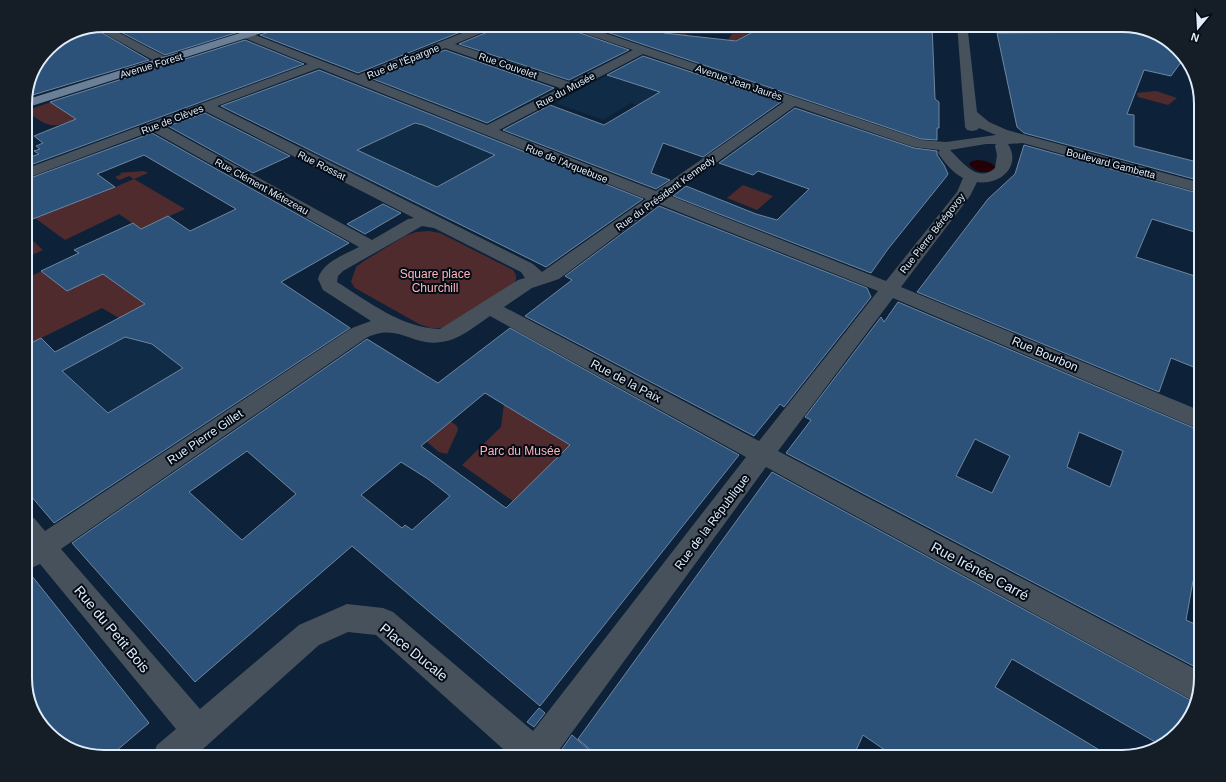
<svg xmlns="http://www.w3.org/2000/svg" width="1226" height="782" font-family="Arial,sans-serif">
	<style>
		.built { fill: #102b46 }
		.green { fill: #502b2e }
		.water { fill: #220005 }
		.building { fill: #2c5279; stroke: #6d86a1; fill-rule: evenodd }
		.lines { fill: none; stroke-linecap: round; stroke-linejoin: round }
		.minor { fill: #47515c; fill-rule: evenodd }
		.major { fill: #6b8097; fill-rule: evenodd }
		.labels { text-anchor: middle; stroke-width: 4; stroke-linejoin: round; paint-order: stroke }
		.far-street-label { font-size: 10px; fill: #deecfb; stroke: #040b14 }
		.park-label { font-size: 12px; fill: #ffb5b9; stroke: #040b14 }
		.street-label { font-size: 12px; fill: #deecfb; stroke: #040b14 }
		.near-street-label { font-size: 14px; fill: #deecfb; stroke: #040b14 }
		.rim { fill: none; stroke: #deecfb; stroke-width: 2 }
	</style>
	<rect width="100%" height="100%" fill="#0d2238"/>
	<g class="built">
		<path d="M 637,59 L 701,80 L 654,111 L 631,103 L 603,120 L 555,103 Z"/>
		<path d="M 390,112 L 422,126 L 440,117 L 552,162 L 453,222 L 301,149 L 334,134 Z"/>
		<path d="M 132,328 L 188,365 L 115,423 L 25,385 Z"/>
	</g>
	<g class="green">
		<path d="M 679,25 L 729,25 L 753,31 L 733,42 L 727,42 L 732,34 L 687,34 L 685,37 L 663,34 L 674,30 L 673,28 L 679,27 Z"/>
		<path d="M 1156,91 L 1177,98 L 1168,105 L 1138,97 L 1137,93 Z"/>
		<path d="M 51,102 L 76,119 C 48,130 49,126 25,111 Z"/>
		<path d="M 144,171 L 148,173 L 134,179 L 185,209 L 141,229 L 119,214 L 65,240 L 35,218 L 90,196 L 92,197 L 134,179 L 129,176 L 119,180 L 115,177 L 122,174 L 119,173 Z"/>
		<path d="M 743,185 L 773,196 L 757,210 L 727,198 Z"/>
		<path d="M 429,231 L 440,233 L 513,270 C 518,277 517,281 511,287 L 449,327 L 440,328 L 431,328 L 419,324 L 355,288 L 351,282 L 356,267 L 364,261 L 405,236 L 416,232 Z"/>
		<path d="M 25,234 L 43,250 L 25,258 Z"/>
		<path d="M 42,271 L 67,291 L 104,273 L 153,310 L 119,318 L 102,308 L 25,346 L 25,279 Z"/>
		<path d="M 504,404 L 571,446 L 513,501 L 462,465 L 501,427 Z"/>
		<path d="M 450,421 L 457,426 L 458,430 L 447,454 L 439,452 L 426,441 Z"/>
	</g>
	<path class="water" d="M 978,160 C 985,161 995,162 996,170 C 987,173 975,174 969,164 L 972,161 Z"/>
	<g class="building">
		<path d="M 107,25 L 261,25 L 165,55 Z"/>
		<path d="M 283,25 L 478,25 L 358,73 L 260,35 L 281,28 Z"/>
		<path d="M 498,25 L 564,25 L 566,28 L 629,50 L 569,80 L 459,44 L 497,28 Z"/>
		<path d="M 586,25 L 679,25 L 664,33 L 736,41 L 766,25 L 932,25 L 935,99 L 939,102 L 939,128 L 937,128 L 937,140 L 921,139 Z"/>
		<path d="M 92,27 L 149,60 L 26,97 L 33,69 L 48,48 L 74,31 Z"/>
		<path d="M 1138,30 L 1166,38 L 1184,58 L 1171,76 L 1144,70 L 1127,114 L 1134,115 L 1134,146 L 1201,163 L 1201,181 L 1024,133 L 1017,127 L 997,33 L 1132,32 Z"/>
		<path d="M 245,40 L 304,64 L 25,167 L 25,159 L 39,154 L 34,151 L 40,149 L 36,146 L 43,143 L 34,136 L 76,119 L 50,102 Z"/>
		<path d="M 445,50 L 554,88 L 487,123 L 373,79 Z"/>
		<path d="M 643,56 L 781,102 L 703,157 L 663,143 L 651,173 L 670,180 L 656,189 L 503,130 L 550,105 L 604,125 L 660,92 L 607,75 Z"/>
		<path d="M 319,70 L 643,199 L 546,267 L 221,106 ZM 415,123 L 423,125 L 495,155 L 437,187 L 357,150 Z"/>
		<path d="M 795,108 L 914,148 L 937,151 L 937,155 L 944,165 L 948,174 L 946,177 L 888,249 L 871,273 L 673,196 L 686,186 L 756,214 L 777,220 L 809,189 L 758,171 L 753,175 L 719,163 Z"/>
		<path d="M 205,113 L 290,156 L 253,173 L 168,126 Z"/>
		<path d="M 152,133 L 349,243 L 281,282 L 350,328 L 54,523 L 25,489 L 25,346 L 41,338 L 55,352 L 145,304 L 103,274 L 67,291 L 41,271 L 79,253 L 74,250 L 133,223 L 141,229 L 168,216 L 190,231 L 236,209 L 144,155 L 97,174 L 115,187 L 25,222 L 25,180 ZM 125,337 L 152,344 L 183,368 L 108,413 L 62,371 Z"/>
		<path d="M 1024,145 L 1201,194 L 1201,234 L 1152,219 L 1136,257 L 1201,278 L 1201,370 L 1171,358 L 1159,392 L 917,292 L 988,199 L 1015,174 Z"/>
		<path d="M 383,204 L 401,213 L 365,234 L 347,224 Z"/>
		<path d="M 659,206 L 867,288 L 871,297 L 784,407 L 780,404 L 754,436 L 525,316 L 572,280 L 565,276 Z"/>
		<path d="M 898,302 L 1201,431 L 1201,585 L 1193,581 L 1186,620 L 1201,627 L 1201,670 L 786,453 L 811,420 L 805,417 L 881,317 L 884,322 ZM 1079,432 L 1123,451 L 1110,487 L 1067,467 ZM 975,439 L 1010,456 L 992,493 L 956,476 Z"/>
		<path d="M 510,328 L 739,455 L 540,706 L 352,546 L 195,682 L 72,543 L 367,339 L 438,383 ZM 485,393 L 570,445 L 506,508 L 421,446 ZM 247,451 L 296,494 L 242,540 L 189,492 ZM 401,462 L 428,479 L 450,496 L 412,530 L 405,525 L 402,528 L 361,495 Z"/>
		<path d="M 772,472 L 1194,702 L 1188,722 L 1162,746 L 1012,659 L 995,687 L 1111,757 L 895,757 L 863,735 L 853,757 L 599,757 L 578,739 Z"/>
		<path d="M 28,571 L 149,723 L 109,757 L 104,757 L 60,744 L 35,717 L 25,683 L 25,572 Z"/>
		<path d="M 539,708 L 545,713 L 534,727 L 527,722 Z"/>
		<path d="M 572,735 L 597,757 L 572,757 L 562,749 Z"/>
	</g>
	<g class="lines">
		<g class="minor">
			<path d="M 104,25 L 168,58 L 170,61 L 168,64 L 160,64 L 93,27 Z"/>
			<path d="M 482,25 L 497,25 L 496,27 L 455,44 L 570,82 L 633,50 L 566,27 L 565,25 L 581,25 L 921,140 L 946,142 L 996,135 L 979,128 L 977,130 L 972,131 L 967,130 L 965,127 L 957,25 L 994,27 L 1122,25 L 1137,29 L 1132,31 L 968,32 L 977,112 L 989,122 L 1007,130 L 1201,183 L 1201,193 L 1023,143 L 1008,144 C 1022,166 1000,186 977,182 L 970,196 L 901,287 L 1201,411 L 1201,430 L 893,298 L 778,451 L 1201,672 L 1201,678 L 1194,701 L 766,467 L 554,757 L 512,757 L 376,635 L 348,632 L 319,645 L 194,757 L 152,757 L 157,745 L 176,729 L 40,564 L 25,571 L 25,515 L 34,518 L 45,531 L 352,328 L 371,321 L 323,290 L 318,279 C 322,262 346,254 359,247 L 152,131 L 25,179 L 25,169 L 308,64 L 242,37 L 240,35 L 242,33 L 250,33 L 358,75 ZM 445,48 L 560,88 L 487,125 L 369,79 ZM 643,54 L 784,102 L 656,191 L 499,130 ZM 319,68 L 646,199 L 542,272 L 533,264 L 217,106 ZM 795,106 L 914,147 L 940,150 L 938,153 C 944,162 953,173 963,178 L 957,192 L 886,281 L 670,196 ZM 205,111 L 414,218 L 408,219 L 372,240 L 164,126 ZM 986,144 L 996,144 L 995,146 L 997,155 L 995,168 C 977,184 962,161 950,150 ZM 659,204 L 878,291 L 759,441 L 504,307 L 532,288 L 559,279 ZM 422,226 L 434,228 L 521,272 L 525,278 L 518,280 L 440,329 C 402,328 369,302 337,282 L 338,276 L 343,271 ZM 490,316 L 746,457 L 533,731 L 393,612 L 383,608 L 347,604 L 299,625 L 200,709 L 61,549 L 366,338 C 398,322 412,347 441,342 C 460,340 475,326 490,316 Z"/>
		</g>
		<path class="major" d="M 266,25 L 282,25 L 281,27 L 25,108 L 25,100 Z"/>
	</g>
	<g class="labels">
		<g class="far-street-label">
			<text transform="translate(403 61) rotate(-22)" y="4">Rue de l'Épargne</text>
			<text transform="translate(151 65) rotate(-17)" y="4">Avenue Forest</text>
			<text transform="translate(508 65) rotate(19)" y="4">Rue Couvelet</text>
			<text transform="translate(739 82) rotate(19)" y="4">Avenue Jean Jaurès</text>
			<text transform="translate(565 90) rotate(-28)" y="4">Rue du Musée</text>
			<text transform="translate(172 119) rotate(-21)" y="4">Rue de Clèves</text>
			<text transform="translate(567 163) rotate(22)" y="4">Rue de l'Arquebuse</text>
			<text transform="translate(1111 163) rotate(15)" y="4">Boulevard Gambetta</text>
			<text transform="translate(322 165) rotate(27)" y="4">Rue Rossat</text>
			<text transform="translate(262 186) rotate(29)" y="4">Rue Clément Métezeau</text>
			<text transform="translate(665 193) rotate(-36)" y="4">Rue du Président Kennedy</text>
			<text transform="translate(932 233) rotate(-52)" y="4">Rue Pierre Bérégovoy</text>
		</g>
		<g class="park-label">
			<text x="435" y="278">Square place<tspan x="435" dy="14">Churchill</tspan></text>
			<text x="520" y="455">Parc du Musée</text>
		</g>
		<g class="street-label">
			<text transform="translate(1045 354) rotate(23)" y="4">Rue Bourbon</text>
			<text transform="translate(626 381) rotate(28)" y="4">Rue de la Paix</text>
			<text transform="translate(205 437) rotate(-34)" y="4">Rue Pierre Gillet</text>
			<text transform="translate(712 522) rotate(-53)" y="4">Rue de la République</text>
		</g>
		<g class="near-street-label">
			<text transform="translate(980 571) rotate(28)" y="5">Rue Irénée Carré</text>
			<text transform="translate(112 629) rotate(50)" y="5">Rue du Petit Bois</text>
			<text transform="translate(414 652) rotate(39)" y="5">Place Ducale</text>
		</g>
	</g>
	<path d="M0 0H1226V782H0ZM104 32H1122A72 72 0 0 1 1194 104V678A72 72 0 0 1 1122 750H104A72 72 0 0 1 32 678V104A72 72 0 0 1 104 32Z" fill="#151d26" fill-rule="evenodd"/>
	<path class="rim" d="M104 32H1122A72 72 0 0 1 1194 104V678A72 72 0 0 1 1122 750H104A72 72 0 0 1 32 678V104A72 72 0 0 1 104 32Z"/>
	<g transform="translate(1198 28) rotate(198)" stroke="#040b14" stroke-width="3" paint-order="stroke">
	<path d="M0-3L7 15L0 10L-7 15Z" fill="#deecfb"/>
	<text y="-6" font-size="11" font-weight="bold" text-anchor="middle" fill="#deecfb">N</text>
	</g>
</svg>
